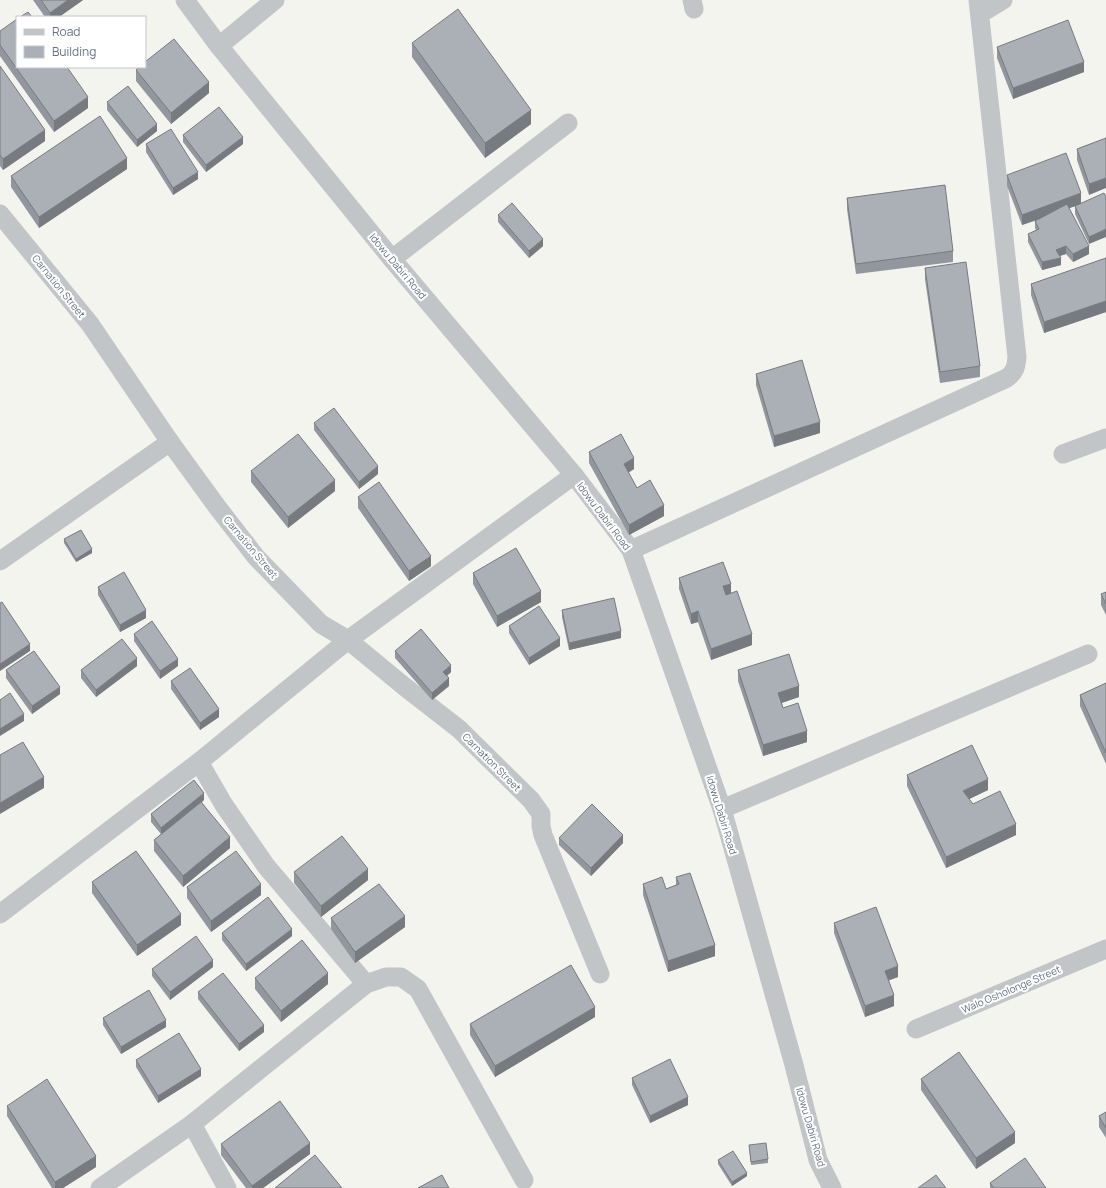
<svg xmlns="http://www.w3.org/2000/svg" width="1106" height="1188" font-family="Manrope,sans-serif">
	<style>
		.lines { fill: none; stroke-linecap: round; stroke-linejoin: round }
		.minor { stroke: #c1c5c8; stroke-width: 19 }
		.wall { fill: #92979d }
		.shaded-wall { fill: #777b7f }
		.building { fill: #aab0b6; stroke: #777b7f }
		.labels { text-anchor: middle; stroke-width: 4; stroke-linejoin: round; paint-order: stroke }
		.street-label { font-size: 10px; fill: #637281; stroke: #fff }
	</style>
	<rect width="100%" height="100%" fill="#f4f4ef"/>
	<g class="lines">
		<g class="minor">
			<path d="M 185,0 L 219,46 L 392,259 L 574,475 L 631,550 L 722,809 L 794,1065 L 818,1160 L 832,1188"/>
			<path d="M 692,0 L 694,9"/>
			<path d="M 980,14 L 1003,0"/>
			<path d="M 219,46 L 275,0"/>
			<path d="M 0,214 L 90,324 L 170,442 L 218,508 L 256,557 L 321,624 L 348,640 L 405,687 L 459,729 L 531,800 L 541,814 L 541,826 L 543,835 L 600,974"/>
			<path d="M 392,259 L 568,123"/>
			<path d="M 1063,454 L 1106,438"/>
			<path d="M 631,550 L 1007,378 C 1015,372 1016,367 1017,357 L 978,0"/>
			<path d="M 0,561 L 170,442"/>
			<path d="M 199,762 L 224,805 L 266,866 L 366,984"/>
			<path d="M 722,809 L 1088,654"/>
			<path d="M 0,914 L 199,762 L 348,640 L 574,475"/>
			<path d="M 916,1029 L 1106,949"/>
			<path d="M 192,1124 L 227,1188"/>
			<path d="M 100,1188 L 192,1124 L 366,984 L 386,977 L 401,977 L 418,989 L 524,1180"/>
		</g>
	</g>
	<g class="wall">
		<path d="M 33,0 L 83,0 L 59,17 L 45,17 Z"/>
		<path d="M 0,31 L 88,108 L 54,132 L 0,56 Z"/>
		<path d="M 412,43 L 531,124 L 485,158 L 412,57 Z"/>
		<path d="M 997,47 L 1084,72 L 1013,99 L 997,58 Z"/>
		<path d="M 0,66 L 45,141 L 3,170 L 0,166 Z"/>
		<path d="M 136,70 L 209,93 L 171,124 L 136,81 Z"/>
		<path d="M 107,102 L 157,131 L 137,147 L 107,110 Z"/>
		<path d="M 183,135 L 243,144 L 206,172 L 183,142 Z"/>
		<path d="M 1106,138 L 1089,195 L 1077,160 L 1077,149 Z"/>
		<path d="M 146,144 L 198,179 L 173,195 L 146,152 Z"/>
		<path d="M 127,169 L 39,228 L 11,187 L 11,176 Z"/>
		<path d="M 1007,175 L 1081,204 L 1069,208 L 1089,254 L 1073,262 L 1066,254 L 1060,256 L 1061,265 L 1042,270 L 1028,242 L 1028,234 L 1036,230 L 1035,228 L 1035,221 L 1037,220 L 1022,225 L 1007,186 Z"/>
		<path d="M 1106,197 L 1089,244 L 1075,214 L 1075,206 Z"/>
		<path d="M 847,198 L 953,251 L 953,262 L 856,274 L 847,209 Z"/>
		<path d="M 498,215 L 543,246 L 529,258 L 498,222 Z"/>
		<path d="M 1106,258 L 1106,312 L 1044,333 L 1031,295 L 1031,284 Z"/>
		<path d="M 925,268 L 980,366 L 980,377 L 940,383 L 925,279 Z"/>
		<path d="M 756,374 L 820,433 L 774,447 L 756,385 Z"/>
		<path d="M 314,423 L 378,474 L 359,489 L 314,430 Z"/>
		<path d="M 589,452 L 634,469 L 628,473 L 637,488 L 664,516 L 629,535 L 589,463 Z"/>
		<path d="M 251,471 L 335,491 L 288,528 L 251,482 Z"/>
		<path d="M 358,497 L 431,566 L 409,581 L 358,508 Z"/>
		<path d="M 64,539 L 92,553 L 76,562 L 64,543 Z"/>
		<path d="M 473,573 L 541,602 L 497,627 L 473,584 Z"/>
		<path d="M 679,578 L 731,593 L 752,645 L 711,660 L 698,622 L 691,624 L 679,589 Z"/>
		<path d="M 98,587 L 146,618 L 120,632 L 98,595 Z"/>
		<path d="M 1106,592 L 1106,615 L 1101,605 L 1101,594 Z"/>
		<path d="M 562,610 L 621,638 L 569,650 L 562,617 Z"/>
		<path d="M 509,626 L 560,646 L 529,665 L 509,633 Z"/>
		<path d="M 134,634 L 178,666 L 160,679 L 134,641 Z"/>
		<path d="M 395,651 L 451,672 L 447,676 L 449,686 L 432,700 L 395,658 Z"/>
		<path d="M 137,666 L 96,697 L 81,678 L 81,670 Z"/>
		<path d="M 6,670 L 60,694 L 32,714 L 6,678 Z"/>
		<path d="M 738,670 L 799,697 L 782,703 L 783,708 L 807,742 L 763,756 L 738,681 Z"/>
		<path d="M 171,681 L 219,717 L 200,730 L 171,689 Z"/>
		<path d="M 1106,683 L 1106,764 L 1080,706 L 1080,695 Z"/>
		<path d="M 907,775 L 988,790 L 969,799 L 973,804 L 1016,835 L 946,868 L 907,786 Z"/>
		<path d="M 204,800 L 202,802 L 230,848 L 183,887 L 154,851 L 154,840 L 161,834 L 151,822 L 151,814 Z"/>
		<path d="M 559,838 L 623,843 L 591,876 L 559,845 Z"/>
		<path d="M 294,872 L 368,880 L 321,917 L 294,883 Z"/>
		<path d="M 676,877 L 715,956 L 668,972 L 643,895 L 643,884 L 666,889 L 676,885 Z"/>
		<path d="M 92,882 L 181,925 L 137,956 L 92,893 Z"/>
		<path d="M 187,887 L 261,895 L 211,932 L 187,898 Z"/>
		<path d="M 331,918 L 405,927 L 355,963 L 331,929 Z"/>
		<path d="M 834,923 L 898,977 L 888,980 L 894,1006 L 865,1017 L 834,933 Z"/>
		<path d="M 222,933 L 292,936 L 246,971 L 222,940 Z"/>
		<path d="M 213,967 L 170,1000 L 152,976 L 152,969 Z"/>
		<path d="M 255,978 L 328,984 L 281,1022 L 255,989 Z"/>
		<path d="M 198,992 L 264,1032 L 239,1051 L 198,999 Z"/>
		<path d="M 595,1017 L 495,1077 L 470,1035 L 470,1024 Z"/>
		<path d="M 103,1018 L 166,1027 L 121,1054 L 103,1025 Z"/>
		<path d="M 136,1060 L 201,1076 L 158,1103 L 136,1067 Z"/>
		<path d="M 632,1078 L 688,1105 L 650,1123 L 632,1085 Z"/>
		<path d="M 921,1079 L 1015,1143 L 976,1169 L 921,1090 Z"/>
		<path d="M 7,1106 L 96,1167 L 63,1188 L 52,1188 L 7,1116 Z"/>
		<path d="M 1106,1112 L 1106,1138 L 1099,1127 L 1099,1116 Z"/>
		<path d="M 221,1144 L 310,1154 L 263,1188 L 246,1188 L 221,1155 Z"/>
		<path d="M 749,1145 L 768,1159 L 768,1163 L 751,1165 Z"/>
		<path d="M 718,1160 L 747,1176 L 732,1186 L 718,1164 Z"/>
		<path d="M 990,1183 L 1046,1188 L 990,1188 Z"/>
	</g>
	<g class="shaded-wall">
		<path d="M 68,0 L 83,0 L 59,17 L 50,17 L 50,13 Z"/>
		<path d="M 1084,62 L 1084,72 L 1013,99 L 1013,88 Z"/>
		<path d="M 209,82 L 209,93 L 171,124 L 171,113 Z"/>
		<path d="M 88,97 L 88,108 L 54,132 L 54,121 Z"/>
		<path d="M 531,110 L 531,124 L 485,158 L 485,143 Z"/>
		<path d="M 157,124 L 157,131 L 137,147 L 137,140 Z"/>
		<path d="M 45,130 L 45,141 L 3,170 L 3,159 Z"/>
		<path d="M 243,137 L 243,144 L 206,172 L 206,165 Z"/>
		<path d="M 127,158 L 127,169 L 39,228 L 39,217 Z"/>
		<path d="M 198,172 L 198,179 L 173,195 L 173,188 Z"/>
		<path d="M 1106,178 L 1106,188 L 1089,195 L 1089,184 Z"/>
		<path d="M 1081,193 L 1081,204 L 1022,225 L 1022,215 Z"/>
		<path d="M 1106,229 L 1106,237 L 1089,244 L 1089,237 Z"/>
		<path d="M 543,239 L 543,246 L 529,258 L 529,251 Z"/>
		<path d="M 1066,246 L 1066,254 L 1056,257 L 1056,250 Z"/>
		<path d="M 1089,246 L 1089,254 L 1073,262 L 1073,254 Z"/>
		<path d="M 1061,258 L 1061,265 L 1042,270 L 1042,262 Z"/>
		<path d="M 1106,301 L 1106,312 L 1044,333 L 1044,322 Z"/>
		<path d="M 820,422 L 820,433 L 774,447 L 774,436 Z"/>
		<path d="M 634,458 L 634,469 L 624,475 L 624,464 Z"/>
		<path d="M 378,466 L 378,474 L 359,489 L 359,482 Z"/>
		<path d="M 335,480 L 335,491 L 288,528 L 288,517 Z"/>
		<path d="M 664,505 L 664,516 L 629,535 L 629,525 Z"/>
		<path d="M 92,549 L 92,553 L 76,562 L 76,559 Z"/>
		<path d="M 431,556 L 431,566 L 409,581 L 409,571 Z"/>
		<path d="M 731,584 L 731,595 L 723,597 L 723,586 Z"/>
		<path d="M 541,591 L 541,602 L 497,627 L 497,616 Z"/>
		<path d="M 146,610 L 146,618 L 120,632 L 120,625 Z"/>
		<path d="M 698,611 L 698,622 L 691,624 L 691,614 Z"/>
		<path d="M 621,631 L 621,638 L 569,650 L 569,643 Z"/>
		<path d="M 752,634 L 752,645 L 711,660 L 711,649 Z"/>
		<path d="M 560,638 L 560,646 L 529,665 L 529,658 Z"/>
		<path d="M 30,644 L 30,651 L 0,671 L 0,664 Z"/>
		<path d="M 137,658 L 137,666 L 96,697 L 96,690 Z"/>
		<path d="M 178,659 L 178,666 L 160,679 L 160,671 Z"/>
		<path d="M 451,665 L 451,672 L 443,679 L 443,672 Z"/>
		<path d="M 449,678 L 449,686 L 432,700 L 432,693 Z"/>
		<path d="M 799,686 L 799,697 L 778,704 L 778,693 Z"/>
		<path d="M 60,687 L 60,694 L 32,714 L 32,706 Z"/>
		<path d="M 219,709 L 219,717 L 200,730 L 200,723 Z"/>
		<path d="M 24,714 L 24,721 L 0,736 L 0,729 Z"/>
		<path d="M 807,731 L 807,742 L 763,756 L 763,745 Z"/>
		<path d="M 44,777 L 44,788 L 0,814 L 0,803 Z"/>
		<path d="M 988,779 L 988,790 L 963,802 L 963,791 Z"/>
		<path d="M 204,793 L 204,800 L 161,835 L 161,828 Z"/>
		<path d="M 1016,824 L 1016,835 L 946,868 L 946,857 Z"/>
		<path d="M 623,835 L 623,843 L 591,876 L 591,868 Z"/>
		<path d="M 230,837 L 230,848 L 183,887 L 183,876 Z"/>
		<path d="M 368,869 L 368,880 L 321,917 L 321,906 Z"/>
		<path d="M 261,884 L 261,895 L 211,932 L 211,921 Z"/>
		<path d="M 181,914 L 181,925 L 137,956 L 137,945 Z"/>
		<path d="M 405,916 L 405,927 L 355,963 L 355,952 Z"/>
		<path d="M 292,929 L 292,936 L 246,971 L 246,964 Z"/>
		<path d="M 715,945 L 715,956 L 668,972 L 668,961 Z"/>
		<path d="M 213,960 L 213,967 L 170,1000 L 170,992 Z"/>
		<path d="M 898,966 L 898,977 L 885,982 L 885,971 Z"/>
		<path d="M 328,973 L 328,984 L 281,1022 L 281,1011 Z"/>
		<path d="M 894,995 L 894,1006 L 865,1017 L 865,1006 Z"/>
		<path d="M 595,1007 L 595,1017 L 495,1077 L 495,1066 Z"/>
		<path d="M 166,1020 L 166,1027 L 121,1054 L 121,1047 Z"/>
		<path d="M 264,1025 L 264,1032 L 239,1051 L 239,1044 Z"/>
		<path d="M 201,1069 L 201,1076 L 158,1103 L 158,1096 Z"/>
		<path d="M 688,1097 L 688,1105 L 650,1123 L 650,1116 Z"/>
		<path d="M 1015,1132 L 1015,1143 L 976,1169 L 976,1158 Z"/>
		<path d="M 310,1143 L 310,1154 L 263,1188 L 252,1188 L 252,1186 Z"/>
		<path d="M 96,1156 L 96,1167 L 63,1188 L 55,1188 L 55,1182 Z"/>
		<path d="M 747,1173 L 747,1176 L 732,1186 L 732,1182 Z"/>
	</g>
	<g class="building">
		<path d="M 41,0 L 68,0 L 50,13 Z"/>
		<path d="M 458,9 L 531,110 L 485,143 L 412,43 Z"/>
		<path d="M 28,12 L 32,17 L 20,17 Z"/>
		<path d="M 17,19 L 17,67 L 67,67 L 88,97 L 54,121 L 0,45 L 0,31 Z"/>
		<path d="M 1068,20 L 1084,62 L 1013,88 L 997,47 Z"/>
		<path d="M 174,39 L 209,82 L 171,113 L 136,70 L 139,67 L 145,67 L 145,62 Z"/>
		<path d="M 0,66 L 45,130 L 3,159 L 0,155 Z"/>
		<path d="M 128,86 L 157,124 L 137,140 L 107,102 Z"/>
		<path d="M 219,107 L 243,137 L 206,165 L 183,135 Z"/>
		<path d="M 100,116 L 127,158 L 39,217 L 11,176 Z"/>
		<path d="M 171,129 L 198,172 L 173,188 L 146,144 Z"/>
		<path d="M 1106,138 L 1106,178 L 1089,184 L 1077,149 Z"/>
		<path d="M 1066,153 L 1081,193 L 1022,215 L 1007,175 Z"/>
		<path d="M 945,185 L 953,251 L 856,264 L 847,198 Z"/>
		<path d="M 1104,193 L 1106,197 L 1106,229 L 1089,237 L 1075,206 Z"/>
		<path d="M 512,203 L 543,239 L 529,251 L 498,215 Z"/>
		<path d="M 1067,204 L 1089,246 L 1073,254 L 1066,246 L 1056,250 L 1061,258 L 1042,262 L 1028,234 L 1039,229 L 1035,221 Z"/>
		<path d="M 1106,258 L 1106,301 L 1044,322 L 1031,284 Z"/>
		<path d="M 966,262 L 980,366 L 940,372 L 925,268 Z"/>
		<path d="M 802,360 L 820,422 L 774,436 L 756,374 Z"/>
		<path d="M 334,408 L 378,466 L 359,482 L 314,423 Z"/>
		<path d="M 298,434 L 335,480 L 288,517 L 251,471 Z"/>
		<path d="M 621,434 L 634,458 L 624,464 L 637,488 L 650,480 L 664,505 L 629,525 L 589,452 Z"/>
		<path d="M 379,482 L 431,556 L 409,571 L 358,497 Z"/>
		<path d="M 81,530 L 92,549 L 76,559 L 64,539 Z"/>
		<path d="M 516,548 L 541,591 L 497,616 L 473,573 Z"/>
		<path d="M 723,562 L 731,584 L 723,586 L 726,595 L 737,591 L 752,634 L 711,649 L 698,611 L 691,614 L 679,578 Z"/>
		<path d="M 124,572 L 146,610 L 120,625 L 98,587 Z"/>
		<path d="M 1106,592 L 1106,604 L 1101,594 Z"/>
		<path d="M 614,598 L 621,631 L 569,643 L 562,610 Z"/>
		<path d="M 2,602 L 30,644 L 0,664 L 0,603 Z"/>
		<path d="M 539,606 L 560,638 L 529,658 L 509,626 Z"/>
		<path d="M 152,621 L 178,659 L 160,671 L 134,634 Z"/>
		<path d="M 421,629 L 451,665 L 443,672 L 449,678 L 432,693 L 395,651 Z"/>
		<path d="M 122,639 L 137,658 L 96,690 L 81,670 Z"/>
		<path d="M 34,651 L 60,687 L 32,706 L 6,670 Z"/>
		<path d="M 789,654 L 799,686 L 778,693 L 783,708 L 798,703 L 807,731 L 763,745 L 738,670 Z"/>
		<path d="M 190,668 L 219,709 L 200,723 L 171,681 Z"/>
		<path d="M 1106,683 L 1106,753 L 1080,695 Z"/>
		<path d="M 10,693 L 24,714 L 0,729 L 0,700 Z"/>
		<path d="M 23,742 L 44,777 L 0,803 L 0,755 Z"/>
		<path d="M 972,745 L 988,779 L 963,791 L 973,804 L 1000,791 L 1016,824 L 946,857 L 907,775 Z"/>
		<path d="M 194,780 L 204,793 L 161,828 L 151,814 Z"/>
		<path d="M 201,802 L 230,837 L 183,876 L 154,840 Z"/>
		<path d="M 592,804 L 623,835 L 591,868 L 559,838 Z"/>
		<path d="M 342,836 L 368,869 L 321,906 L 294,872 Z"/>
		<path d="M 136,851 L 181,914 L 137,945 L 92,882 Z"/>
		<path d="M 236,851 L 261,884 L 211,921 L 187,887 Z"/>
		<path d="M 690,873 L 715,945 L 668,961 L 643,884 L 662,877 L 666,889 L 679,884 L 676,877 Z"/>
		<path d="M 379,884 L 405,916 L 355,952 L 331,918 Z"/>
		<path d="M 268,897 L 292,929 L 246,964 L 222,933 Z"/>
		<path d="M 876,907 L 898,966 L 885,971 L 894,995 L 865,1006 L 834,923 Z"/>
		<path d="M 196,936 L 213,960 L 170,992 L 152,969 Z"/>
		<path d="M 302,940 L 328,973 L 281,1011 L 255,978 Z"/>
		<path d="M 571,965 L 595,1007 L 495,1066 L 470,1024 Z"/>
		<path d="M 223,973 L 264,1025 L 239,1044 L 198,992 Z"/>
		<path d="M 149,990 L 166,1020 L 121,1047 L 103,1018 Z"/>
		<path d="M 179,1033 L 201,1069 L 158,1096 L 136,1060 Z"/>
		<path d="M 959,1052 L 1015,1132 L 976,1158 L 921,1079 Z"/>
		<path d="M 670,1059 L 688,1097 L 650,1116 L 632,1078 Z"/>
		<path d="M 47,1079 L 96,1156 L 55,1182 L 7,1106 Z"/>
		<path d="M 280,1101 L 310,1143 L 252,1186 L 221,1144 Z"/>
		<path d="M 1106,1112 L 1106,1128 L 1099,1116 Z"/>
		<path d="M 766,1143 L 768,1159 L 751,1162 L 749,1145 Z"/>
		<path d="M 733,1151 L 747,1173 L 732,1182 L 718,1160 Z"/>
		<path d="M 315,1155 L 342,1188 L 275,1188 Z"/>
		<path d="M 1025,1158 L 1046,1188 L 994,1188 L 990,1183 Z"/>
		<path d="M 442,1175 L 449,1188 L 418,1188 Z"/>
		<path d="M 936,1175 L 946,1188 L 918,1188 Z"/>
	</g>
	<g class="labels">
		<g class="street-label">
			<text transform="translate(398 266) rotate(50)" y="4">Idowu Dabiri Road</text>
			<text transform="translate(59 286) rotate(51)" y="4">Carnation Street</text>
			<text transform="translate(604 516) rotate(53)" y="4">Idowu Dabiri Road</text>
			<text transform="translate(251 547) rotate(50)" y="4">Carnation Street</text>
			<text transform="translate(492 762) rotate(45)" y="4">Carnation Street</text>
			<text transform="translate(722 815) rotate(73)" y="4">Idowu Dabiri Road</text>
			<text transform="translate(1011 989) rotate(-23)" y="4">Walo Osholonge Street</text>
			<text transform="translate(811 1127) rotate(74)" y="4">Idowu Dabiri Road</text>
		</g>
	</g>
	<rect x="16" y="16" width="130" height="52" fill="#ffffff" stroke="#c1c7cd"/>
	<rect x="24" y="29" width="20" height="6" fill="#c1c5c8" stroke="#c1c7cd"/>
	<text x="52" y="36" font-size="12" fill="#637281">Road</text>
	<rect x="24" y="46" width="20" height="12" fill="#aab0b6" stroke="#c1c7cd"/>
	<text x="52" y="56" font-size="12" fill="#637281">Building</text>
</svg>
